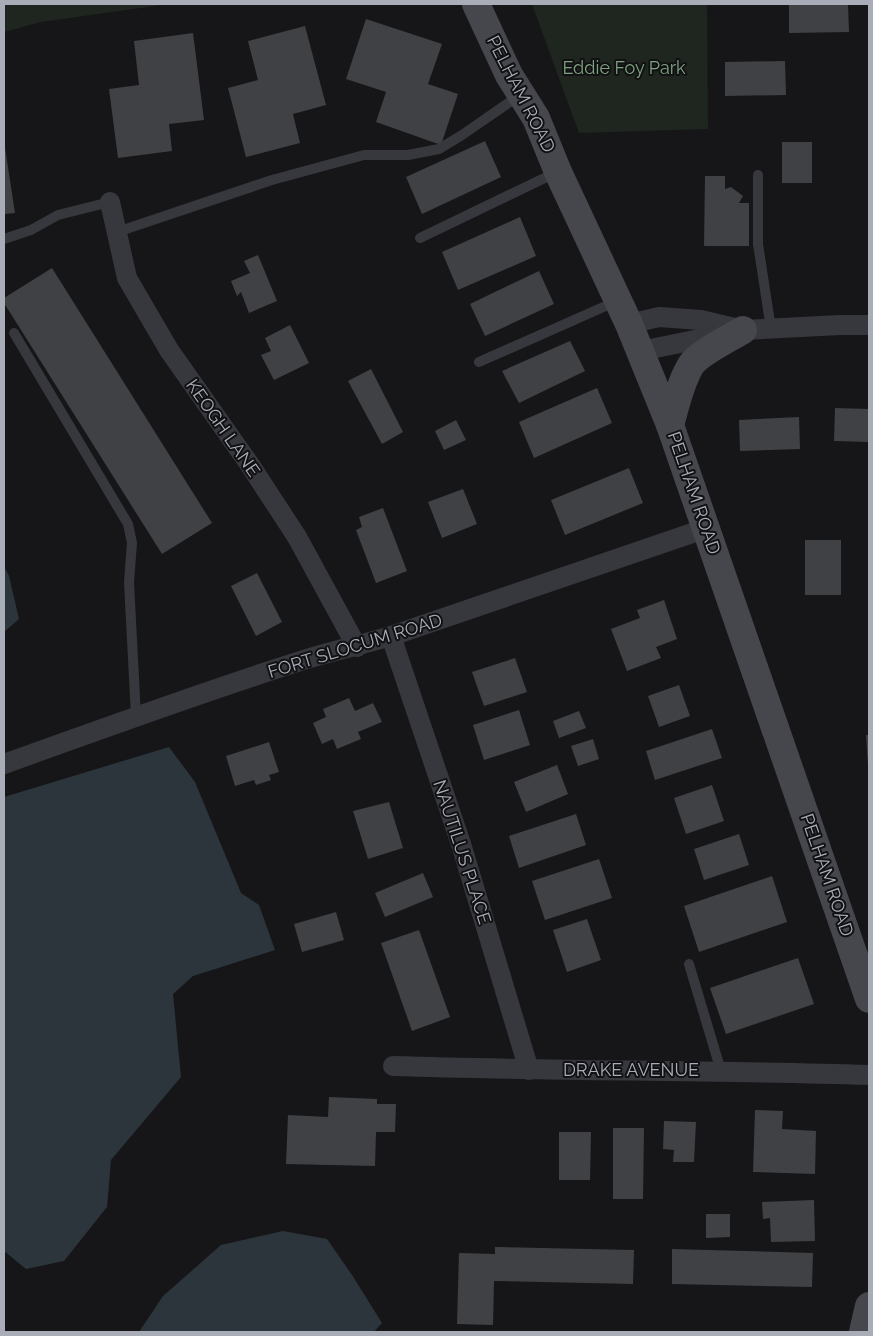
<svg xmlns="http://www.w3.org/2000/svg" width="873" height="1336" font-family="Raleway,sans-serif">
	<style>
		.green { fill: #1e261f }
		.water { fill: #2c353c }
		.building { fill: #404145 }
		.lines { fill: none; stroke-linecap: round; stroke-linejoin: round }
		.lane { stroke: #37383d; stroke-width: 10 }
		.street { stroke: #37383d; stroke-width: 20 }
		.secondary { stroke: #45474d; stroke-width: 28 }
		.labels { text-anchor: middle; stroke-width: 4; stroke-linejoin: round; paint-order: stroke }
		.park-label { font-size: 18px; fill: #7fa381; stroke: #111113 }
		.street-label { font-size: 18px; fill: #a8adb8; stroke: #111113 }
	</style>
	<rect width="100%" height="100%" fill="#161618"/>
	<g class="green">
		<path d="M 4,4 L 169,4 L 41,22 L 4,32 Z"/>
		<path d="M 532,4 L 707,4 L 708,129 L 579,133 Z"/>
	</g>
	<g class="water">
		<path d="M 4,566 L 9,576 L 19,619 L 4,632 Z"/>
		<path d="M 169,747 L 195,782 L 241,893 L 259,905 L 275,950 L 193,976 L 173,994 L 181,1077 L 111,1160 L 107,1207 L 64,1261 L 26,1269 L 4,1251 L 4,797 Z"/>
		<path d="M 283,1231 L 327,1239 L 352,1275 L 382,1323 L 374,1332 L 139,1332 L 163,1296 L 221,1245 Z"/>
	</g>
	<g class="building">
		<path d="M 789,4 L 848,4 L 849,32 L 789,33 Z"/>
		<path d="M 366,19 L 442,44 L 428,84 L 458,94 L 441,145 L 376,122 L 386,92 L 346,79 Z"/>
		<path d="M 305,26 L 326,105 L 293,114 L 300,143 L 246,157 L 228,88 L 258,80 L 248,41 Z"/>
		<path d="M 193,33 L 204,120 L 169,124 L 172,151 L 118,158 L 109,89 L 139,85 L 134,41 Z"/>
		<path d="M 785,61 L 786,95 L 725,96 L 725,62 Z"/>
		<path d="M 4,141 L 15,213 L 4,214 Z"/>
		<path d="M 485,141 L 501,177 L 422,214 L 406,177 Z"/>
		<rect x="782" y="142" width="30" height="41"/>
		<path d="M 705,176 L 725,176 L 725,189 L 731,187 L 743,196 L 739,203 L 749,203 L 749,246 L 704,246 Z"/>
		<path d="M 520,217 L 536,256 L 458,290 L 442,252 Z"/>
		<path d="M 258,255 L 277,301 L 249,313 L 241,292 L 237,296 L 231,281 L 250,273 L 244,261 Z"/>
		<path d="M 52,268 L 212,523 L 162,554 L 4,303 L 4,298 Z"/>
		<path d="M 539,271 L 554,304 L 485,336 L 470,304 Z"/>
		<path d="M 290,325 L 309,363 L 274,380 L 261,355 L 271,351 L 265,338 Z"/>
		<path d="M 570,341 L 585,371 L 519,403 L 502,371 Z"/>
		<path d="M 371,369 L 403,432 L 382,444 L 348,381 Z"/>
		<path d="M 597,388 L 612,423 L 534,458 L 519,422 Z"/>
		<path d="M 835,408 L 869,409 L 869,442 L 834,441 Z"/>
		<path d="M 799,417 L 800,449 L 740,451 L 739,420 Z"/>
		<path d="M 456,420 L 466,440 L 444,450 L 435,431 Z"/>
		<path d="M 629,468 L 643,503 L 565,535 L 551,500 Z"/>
		<path d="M 463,489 L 477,524 L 442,538 L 428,502 Z"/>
		<path d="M 383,508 L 407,571 L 376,583 L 356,530 L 362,527 L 359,517 Z"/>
		<rect x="805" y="540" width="36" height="55"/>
		<path d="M 257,573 L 282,622 L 256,636 L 231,586 Z"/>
		<path d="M 664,600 L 677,639 L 656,647 L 661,658 L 627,671 L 611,629 L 640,618 L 637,610 Z"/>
		<path d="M 515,658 L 527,692 L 484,706 L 472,672 Z"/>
		<path d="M 679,685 L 690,716 L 659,727 L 648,696 Z"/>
		<path d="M 349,698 L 355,711 L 373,703 L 382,722 L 358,732 L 361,739 L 337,749 L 333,739 L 322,744 L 313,723 L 326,717 L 323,709 Z"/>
		<path d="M 519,710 L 530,745 L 484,760 L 473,725 Z"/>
		<path d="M 579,711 L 586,728 L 559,738 L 553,721 Z"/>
		<path d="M 712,729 L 722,758 L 655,780 L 646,751 Z"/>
		<path d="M 866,735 L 869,735 L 869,766 L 868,766 Z"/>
		<path d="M 593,739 L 599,759 L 578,766 L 571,746 Z"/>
		<path d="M 269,742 L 279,772 L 269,775 L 271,780 L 256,785 L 254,780 L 235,786 L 226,756 Z"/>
		<path d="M 557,765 L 568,794 L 526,812 L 514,782 Z"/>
		<path d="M 712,785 L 724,821 L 686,834 L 674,798 Z"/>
		<path d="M 389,802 L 403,848 L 368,859 L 353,811 Z"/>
		<path d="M 576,814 L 586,845 L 519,868 L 509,836 Z"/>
		<path d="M 739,834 L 749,865 L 704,880 L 694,849 Z"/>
		<path d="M 599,859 L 612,898 L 545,920 L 532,881 Z"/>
		<path d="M 423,873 L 433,897 L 385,917 L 375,893 Z"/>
		<path d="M 772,876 L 787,922 L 699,952 L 684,906 Z"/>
		<path d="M 336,912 L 344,940 L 302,952 L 294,924 Z"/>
		<path d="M 587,919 L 601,960 L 567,972 L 553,930 Z"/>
		<path d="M 419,930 L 450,1017 L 412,1031 L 381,943 Z"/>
		<path d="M 798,958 L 814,1004 L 726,1034 L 710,988 Z"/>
		<path d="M 329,1097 L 377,1099 L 377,1104 L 396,1104 L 395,1132 L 376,1132 L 375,1166 L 286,1164 L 288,1115 L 328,1117 Z"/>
		<path d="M 755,1110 L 783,1111 L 782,1129 L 816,1131 L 815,1174 L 753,1172 Z"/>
		<path d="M 664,1121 L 696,1122 L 694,1162 L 673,1162 L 674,1150 L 663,1149 Z"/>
		<path d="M 613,1128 L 644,1128 L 643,1199 L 613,1199 Z"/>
		<path d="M 559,1132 L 591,1132 L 590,1180 L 559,1180 Z"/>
		<path d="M 814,1200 L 815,1241 L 771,1242 L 770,1218 L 763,1219 L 762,1202 Z"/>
		<path d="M 706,1214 L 730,1214 L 730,1237 L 706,1238 Z"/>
		<path d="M 495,1247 L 634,1250 L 633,1284 L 494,1281 L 493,1325 L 457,1324 L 459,1253 L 495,1254 Z"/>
		<path d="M 672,1249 L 813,1253 L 812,1287 L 672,1284 Z"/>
	</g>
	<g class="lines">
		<g class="lane">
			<path d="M 758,175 L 758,244 L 771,329"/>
			<path d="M 117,232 L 272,180 L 364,155 L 408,155 L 439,149 L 462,135 L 520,95"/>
			<path d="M 420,238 L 557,172"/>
			<path d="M 4,239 L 31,230 L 58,215 L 110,202"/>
			<path d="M 14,333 L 128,524 L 132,543 L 129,582 L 136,717"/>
			<path d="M 479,362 L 617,301"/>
			<path d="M 689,964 L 721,1071"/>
		</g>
		<g class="street">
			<path d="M 110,202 L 127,278 L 169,350 L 250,465 L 297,537 L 357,647"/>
			<path d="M 629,324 L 659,317 L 701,320 L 739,329"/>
			<path d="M 641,351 L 743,330 L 840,325 L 869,325"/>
			<path d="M 391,636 L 461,844 L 529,1070"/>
			<path d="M 4,764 C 105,728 207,690 310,658 C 337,650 364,644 391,636 L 707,528"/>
			<path d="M 393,1066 C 552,1071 711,1070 869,1075"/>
		</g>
		<g class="secondary">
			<path d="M 476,4 L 509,75 L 536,118 L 558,172 L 629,324 L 670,425 L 869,999"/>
			<path d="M 670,425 C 676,405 680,383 691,365 C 699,353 730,338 743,330"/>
			<path d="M 863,1332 L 869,1306"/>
		</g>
	</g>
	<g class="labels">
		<g class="park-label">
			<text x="624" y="74">Eddie Foy Park</text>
		</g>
		<g class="street-label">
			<text transform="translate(521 94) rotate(63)" y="6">PELHAM ROAD</text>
			<text transform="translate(223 428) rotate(55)" y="6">KEOGH LANE</text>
			<text transform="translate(694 493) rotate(71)" y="6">PELHAM ROAD</text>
			<text transform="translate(355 646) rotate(-17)" y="6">FORT SLOCUM ROAD</text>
			<text transform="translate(462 852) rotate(72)" y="6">NAUTILUS PLACE</text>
			<text transform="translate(827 875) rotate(71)" y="6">PELHAM ROAD</text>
			<text x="631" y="1076">DRAKE AVENUE</text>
		</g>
	</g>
	<rect width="873" height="1336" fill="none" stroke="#a8adb8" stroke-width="10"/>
</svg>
